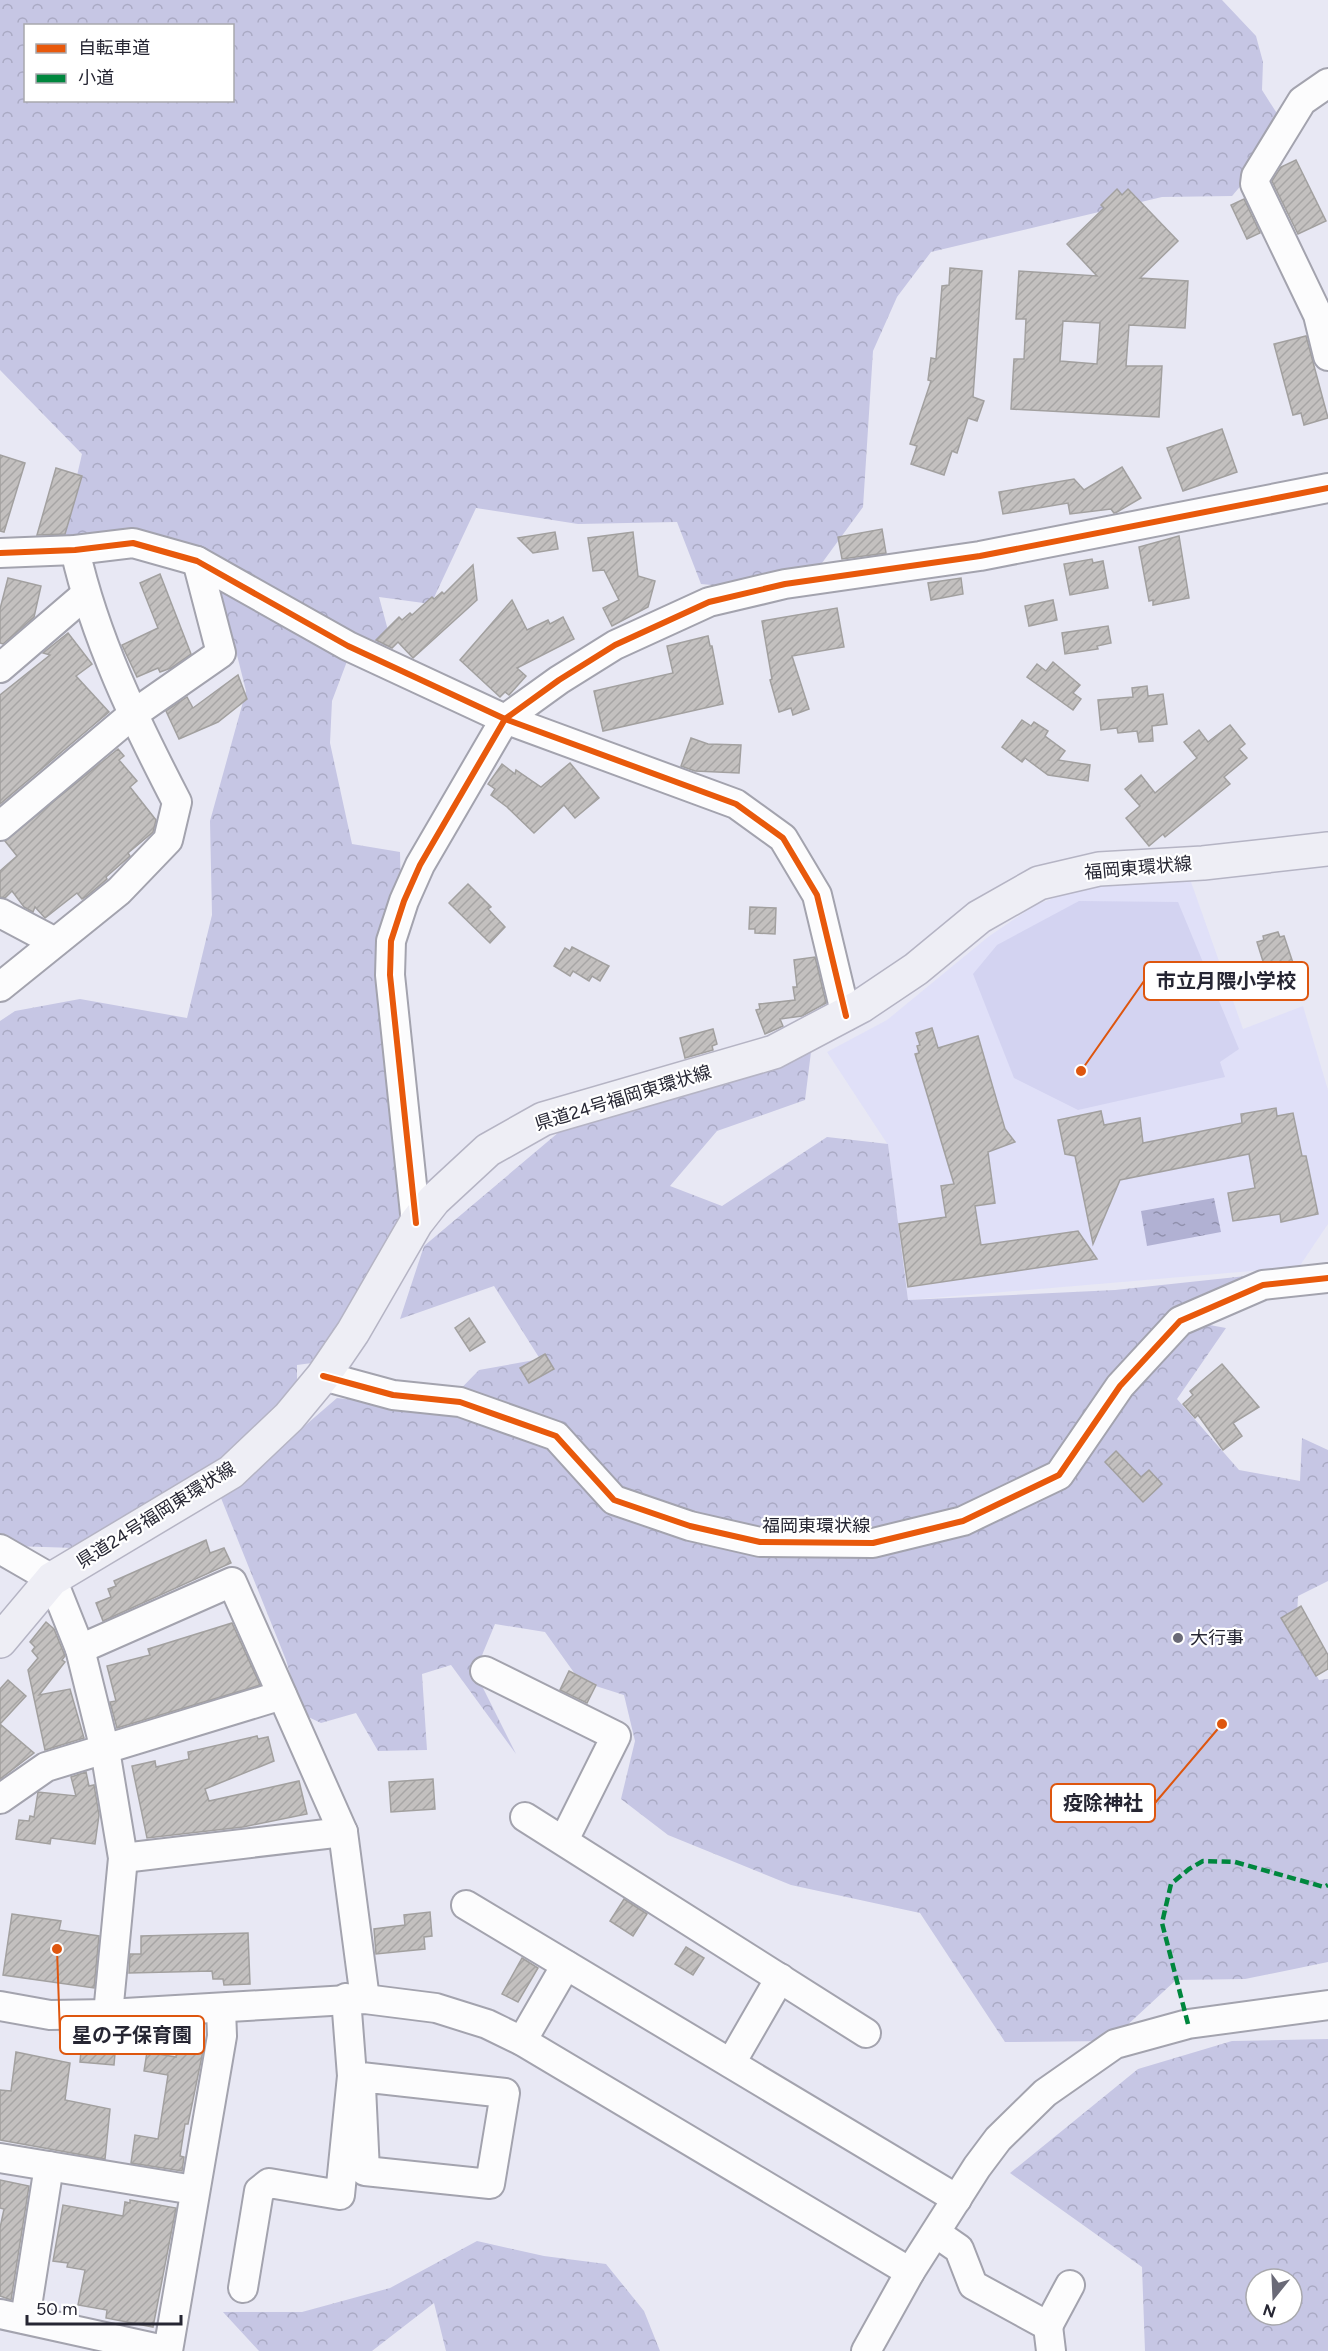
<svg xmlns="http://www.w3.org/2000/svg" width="1328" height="2351" font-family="Figtree,'Noto Sans JP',sans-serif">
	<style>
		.built { fill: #e0e0f8 }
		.forest { fill: url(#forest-crowns); fill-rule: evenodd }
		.pitch { fill: #d3d3f1 }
		.water { fill: url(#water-ripples) }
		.building { fill: url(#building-hatch); stroke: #a2a09f; stroke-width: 1.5; fill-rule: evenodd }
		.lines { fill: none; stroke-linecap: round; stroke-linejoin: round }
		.minor-casing { stroke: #a3a3ae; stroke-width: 32 }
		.major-casing { stroke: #b5b4c4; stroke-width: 36 }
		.minor { stroke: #fcfcfd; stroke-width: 28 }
		.major { stroke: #eeeef5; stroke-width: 33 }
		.quiet { stroke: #00873e; stroke-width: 4.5; stroke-dasharray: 9 4.5; stroke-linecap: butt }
		.cycleway-casing { stroke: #fff; stroke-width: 10 }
		.cycleway { stroke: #e8590c; stroke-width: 6 }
		.poi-dot { fill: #6a6a77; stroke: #fff; stroke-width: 2 }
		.labels { text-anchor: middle; stroke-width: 4.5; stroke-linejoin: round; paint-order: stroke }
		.street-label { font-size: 18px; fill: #262633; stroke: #fff }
		.poi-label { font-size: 18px; fill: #262633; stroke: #fff; text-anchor: start }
		.leader { fill: none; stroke: #de560e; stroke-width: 2 }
		.callout-dot { fill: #de560e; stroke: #fff; stroke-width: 2 }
		.callout { fill: #fff; stroke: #de560e; stroke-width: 2 }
		.callout-label { font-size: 20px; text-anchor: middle; font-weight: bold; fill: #262633 }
	</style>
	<defs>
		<pattern id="forest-crowns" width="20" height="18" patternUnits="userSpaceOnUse" patternTransform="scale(1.5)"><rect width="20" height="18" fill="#c6c6e4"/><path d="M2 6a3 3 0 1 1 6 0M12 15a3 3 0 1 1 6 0" fill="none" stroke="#aaaac4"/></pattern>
		<pattern id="water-ripples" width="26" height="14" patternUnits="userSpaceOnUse" patternTransform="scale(1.5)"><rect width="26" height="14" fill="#b1b1d3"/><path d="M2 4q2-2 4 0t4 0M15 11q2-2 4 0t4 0" fill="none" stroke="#9090ac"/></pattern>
		<pattern id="building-hatch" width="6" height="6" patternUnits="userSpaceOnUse" patternTransform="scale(1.5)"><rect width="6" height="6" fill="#c3c0bf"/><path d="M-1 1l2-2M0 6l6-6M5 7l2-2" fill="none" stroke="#a7a5a5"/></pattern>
	</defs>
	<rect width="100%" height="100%" fill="#e8e8f4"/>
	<path class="built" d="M 1190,879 L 1243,1029 L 1303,1006 L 1328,1090 L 1328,1224 L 1299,1267 L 908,1300 L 888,1145 L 827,1052 L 887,1020 L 988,937 L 1035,905 L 1089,885 Z"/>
	<g class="forest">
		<path d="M 0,0 L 1222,0 L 1256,36 L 1263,62 L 1262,90 L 1278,115 L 1267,155 L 1232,196 L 1162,197 L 931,252 L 897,297 L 873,351 L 863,507 L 800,593 L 701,584 L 677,522 L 578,524 L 476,508 L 431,604 L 379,597 L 392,645 L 349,656 L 332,701 L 330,743 L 352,844 L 400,852 L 410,1261 L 356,1357 L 297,1365 L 297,1420 L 107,1549 L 12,1546 L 0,1538 L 0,1021 L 15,1011 L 80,999 L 187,1018 L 212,915 L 210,821 L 246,691 L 213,559 L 62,540 L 82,454 L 0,370 ZM 26,26 L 232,26 L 232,100 L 26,100 Z"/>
		<path d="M 811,1052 L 805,1100 L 717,1131 L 670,1186 L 722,1206 L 827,1137 L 888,1144 L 908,1300 L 1115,1290 L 1246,1276 L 1188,1321 L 1226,1328 L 1177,1399 L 1239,1470 L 1300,1481 L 1302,1438 L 1328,1450 L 1328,1581 L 1298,1596 L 1296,1637 L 1319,1680 L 1328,1679 L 1328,1962 L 1245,1979 L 1176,1980 L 1110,2041 L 1005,2042 L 920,1913 L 791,1885 L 668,1835 L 621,1799 L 635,1741 L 624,1695 L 580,1681 L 545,1632 L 495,1624 L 475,1672 L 516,1754 L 451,1665 L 422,1674 L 427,1750 L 378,1751 L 356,1713 L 321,1723 L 302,1714 L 286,1660 L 221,1498 L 337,1398 L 441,1409 L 479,1370 L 540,1359 L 494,1286 L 400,1319 L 424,1246 L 578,1116 Z"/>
		<path d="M 1328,2039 L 1328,2351 L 1145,2351 L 1142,2267 L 1010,2173 L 1138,2069 L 1232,2041 ZM 1256,2279 L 1292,2279 L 1292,2315 L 1256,2315 Z"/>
		<path d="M 477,2241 L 544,2256 L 606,2264 L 644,2311 L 660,2351 L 446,2351 L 434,2303 L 372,2351 L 259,2351 L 223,2312 L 302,2312 L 390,2288 Z"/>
	</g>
	<path class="pitch" d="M 1079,901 L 1178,902 L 1239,1049 L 1220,1062 L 1225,1077 L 1078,1110 L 1014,1078 L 973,974 L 997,945 Z"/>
	<path class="water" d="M 1214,1198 L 1221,1232 L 1147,1246 L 1141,1211 Z"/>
	<g class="building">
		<path d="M 1296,160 L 1326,221 L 1298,234 L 1272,181 L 1281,167 Z"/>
		<path d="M 1117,189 L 1122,195 L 1128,189 L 1178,241 L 1140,278 L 1188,281 L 1185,328 L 1129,325 L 1126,366 L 1162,366 L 1159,417 L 1011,409 L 1014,359 L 1024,359 L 1026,319 L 1016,319 L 1019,271 L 1097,276 L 1067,244 L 1104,208 L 1101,205 ZM 1063,321 L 1100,323 L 1097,364 L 1060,361 Z"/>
		<path d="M 1244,199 L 1260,233 L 1247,239 L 1231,205 Z"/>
		<path d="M 950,268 L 982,271 L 973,397 L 984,401 L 977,421 L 968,418 L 957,453 L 952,451 L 944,475 L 911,464 L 917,446 L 910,444 L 931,381 L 928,380 L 931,358 L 936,359 L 942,286 L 949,285 Z"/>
		<path d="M 1306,336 L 1328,418 L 1304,425 L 1301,413 L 1293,415 L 1274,344 Z"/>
		<path d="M 1222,429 L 1237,472 L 1183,491 L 1167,448 Z"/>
		<path d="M 0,455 L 25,463 L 4,532 L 0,531 Z"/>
		<path d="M 1122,467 L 1141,498 L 1117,512 L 1114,513 L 1111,509 L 1070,514 L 1068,503 L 1003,514 L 999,492 L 1074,479 L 1084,490 Z"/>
		<path d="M 56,468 L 82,476 L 65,534 L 37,535 Z"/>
		<path d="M 882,529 L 886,553 L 842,559 L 838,537 Z"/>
		<path d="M 555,532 L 558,549 L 533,553 L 518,538 Z"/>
		<path d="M 633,532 L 638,576 L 655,581 L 648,607 L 612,626 L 603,608 L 619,600 L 604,570 L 593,571 L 588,538 Z"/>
		<path d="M 1179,536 L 1189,598 L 1153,605 L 1153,600 L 1149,601 L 1139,547 Z"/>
		<path d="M 1092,559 L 1093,563 L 1103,561 L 1108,588 L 1070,595 L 1064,564 Z"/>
		<path d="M 473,565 L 477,600 L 413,658 L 398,642 L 392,648 L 376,640 L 399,617 L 402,620 L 410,613 L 412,615 L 432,597 L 434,599 L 442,592 L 444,594 Z"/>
		<path d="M 160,574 L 191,654 L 171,668 L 160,672 L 158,668 L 137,677 L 122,645 L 158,628 L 140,583 Z"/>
		<path d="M 8,578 L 41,586 L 34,617 L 3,644 L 0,643 L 0,609 Z"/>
		<path d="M 961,578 L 963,594 L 931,600 L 928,583 Z"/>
		<path d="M 512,600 L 527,630 L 548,620 L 550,624 L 563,617 L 574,639 L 517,668 L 526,676 L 509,695 L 505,692 L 500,697 L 460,660 Z"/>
		<path d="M 1053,600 L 1057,620 L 1029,626 L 1025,606 Z"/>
		<path d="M 837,608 L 844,647 L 792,656 L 809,709 L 793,715 L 791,708 L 779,712 L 770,680 L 772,679 L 762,621 Z"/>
		<path d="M 1108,626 L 1111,643 L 1097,646 L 1098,649 L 1065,654 L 1062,633 Z"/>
		<path d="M 68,633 L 92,664 L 76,676 L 109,712 L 0,804 L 0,695 L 50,655 L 43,653 Z"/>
		<path d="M 708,636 L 710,646 L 712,646 L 723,704 L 603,731 L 594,691 L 673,673 L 667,646 Z"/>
		<path d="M 1053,662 L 1080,685 L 1073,693 L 1081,699 L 1073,710 L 1027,677 L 1037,664 L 1046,671 Z"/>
		<path d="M 238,675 L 247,699 L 218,722 L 179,739 L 166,711 L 187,697 L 193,708 Z"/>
		<path d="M 1147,686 L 1148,696 L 1163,694 L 1167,724 L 1152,726 L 1153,741 L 1139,742 L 1137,731 L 1118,733 L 1117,728 L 1101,730 L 1098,700 L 1133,697 L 1132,688 Z"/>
		<path d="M 1022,720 L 1031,726 L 1034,722 L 1048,731 L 1045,736 L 1065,751 L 1058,760 L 1090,765 L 1088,781 L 1048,775 L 1025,758 L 1022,762 L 1002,747 Z"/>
		<path d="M 1230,725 L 1245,744 L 1239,749 L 1247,758 L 1224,777 L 1230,784 L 1165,837 L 1163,834 L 1149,846 L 1126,818 L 1140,806 L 1125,789 L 1141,775 L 1155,793 L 1197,758 L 1184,742 L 1199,730 L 1208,742 Z"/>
		<path d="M 691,738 L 708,744 L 741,745 L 739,773 L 695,771 L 681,766 Z"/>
		<path d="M 118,749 L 124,756 L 119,760 L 137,781 L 130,787 L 156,820 L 153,832 L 128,853 L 130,856 L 106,877 L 107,879 L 87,896 L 82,899 L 77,893 L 45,918 L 35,907 L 33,912 L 24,907 L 12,891 L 5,898 L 0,897 L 0,871 L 17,856 L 5,841 Z"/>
		<path d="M 570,763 L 599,798 L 575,818 L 564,805 L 534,833 L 507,807 L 491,795 L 495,789 L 488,784 L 502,764 L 515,774 L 516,770 L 541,787 Z"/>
		<path d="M 468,884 L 491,907 L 488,909 L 505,927 L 490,943 L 449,903 Z"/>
		<path d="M 750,907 L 776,908 L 775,934 L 755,933 L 755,929 L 749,929 Z"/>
		<path d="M 1278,932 L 1280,937 L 1284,936 L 1296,972 L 1285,975 L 1285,987 L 1250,994 L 1246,978 L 1266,971 L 1257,942 L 1264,940 L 1263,936 Z"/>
		<path d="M 572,947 L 609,966 L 600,981 L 592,976 L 589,981 L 573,971 L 570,976 L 554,966 L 565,948 L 570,951 Z"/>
		<path d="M 815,957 L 826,1003 L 802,1016 L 780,1019 L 783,1026 L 765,1034 L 756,1010 L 760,1009 L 759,1004 L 795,1000 L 793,987 L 797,987 L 794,960 Z"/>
		<path d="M 932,1028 L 938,1048 L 978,1036 L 1005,1129 L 1015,1142 L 988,1152 L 995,1203 L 975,1206 L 981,1245 L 1078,1231 L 1097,1259 L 908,1287 L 899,1224 L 946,1217 L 941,1186 L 954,1184 L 915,1054 L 919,1053 L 917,1046 L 920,1045 L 916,1033 Z"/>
		<path d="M 713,1029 L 717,1044 L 712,1046 L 713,1050 L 685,1058 L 680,1038 Z"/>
		<path d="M 1276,1108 L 1277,1116 L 1293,1113 L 1302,1156 L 1306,1156 L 1318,1214 L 1281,1222 L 1280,1214 L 1233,1221 L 1228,1193 L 1255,1188 L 1249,1154 L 1120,1180 L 1093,1244 L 1075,1156 L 1065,1154 L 1058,1120 L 1101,1111 L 1104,1125 L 1140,1118 L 1143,1143 L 1242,1123 L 1241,1114 Z"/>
		<path d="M 469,1318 L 485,1342 L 470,1351 L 455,1328 Z"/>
		<path d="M 545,1354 L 554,1369 L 529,1383 L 520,1368 Z"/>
		<path d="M 1222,1364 L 1259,1407 L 1233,1423 L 1242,1436 L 1223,1450 L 1198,1415 L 1195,1418 L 1183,1404 L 1193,1395 L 1190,1391 Z"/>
		<path d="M 1116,1451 L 1141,1477 L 1149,1470 L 1162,1484 L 1143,1502 L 1105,1462 Z"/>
		<path d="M 206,1540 L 210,1553 L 224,1548 L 231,1563 L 103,1621 L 96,1603 L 111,1597 L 108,1589 L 116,1586 L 114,1581 Z"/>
		<path d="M 1301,1606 L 1328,1655 L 1328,1669 L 1316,1676 L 1281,1618 Z"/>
		<path d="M 46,1622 L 54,1629 L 65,1656 L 62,1660 L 65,1662 L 39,1695 L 70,1689 L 84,1738 L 45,1750 L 28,1670 L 38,1658 L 32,1651 L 35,1647 L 30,1642 Z"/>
		<path d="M 232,1623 L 260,1685 L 117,1728 L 110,1702 L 116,1701 L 107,1666 L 150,1655 L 148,1649 Z"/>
		<path d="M 569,1671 L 596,1685 L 587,1703 L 560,1690 Z"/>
		<path d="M 8,1680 L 26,1696 L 0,1724 L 34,1753 L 0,1779 L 0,1689 Z"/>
		<path d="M 257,1736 L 258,1739 L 268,1737 L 274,1761 L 205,1789 L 209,1801 L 299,1781 L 307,1814 L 243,1827 L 147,1838 L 132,1766 L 155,1761 L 156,1767 L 189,1759 L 188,1752 Z"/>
		<path d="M 86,1772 L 89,1786 L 94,1785 L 99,1815 L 95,1844 L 51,1838 L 50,1844 L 16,1839 L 19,1820 L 29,1821 L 30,1816 L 34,1817 L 38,1792 L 76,1796 L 71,1777 Z"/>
		<path d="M 433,1779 L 435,1809 L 391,1812 L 389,1782 Z"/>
		<path d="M 624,1899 L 647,1914 L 633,1936 L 610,1921 Z"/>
		<path d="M 430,1912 L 432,1936 L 424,1937 L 425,1949 L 376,1954 L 374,1929 L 405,1925 L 404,1915 Z"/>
		<path d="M 12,1914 L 61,1921 L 59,1930 L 99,1936 L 94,1988 L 3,1975 Z"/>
		<path d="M 248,1933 L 250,1984 L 224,1985 L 223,1979 L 213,1979 L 212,1971 L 129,1973 L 130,1954 L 141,1954 L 141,1936 Z"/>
		<path d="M 686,1947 L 704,1958 L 693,1975 L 675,1964 Z"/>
		<path d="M 522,1958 L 538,1968 L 518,2002 L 502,1994 Z"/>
		<path d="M 82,2039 L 116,2042 L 114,2065 L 80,2062 Z"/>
		<path d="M 177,2047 L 203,2051 L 188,2124 L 185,2124 L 180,2156 L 184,2157 L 182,2171 L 131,2163 L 135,2135 L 158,2139 L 168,2075 L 144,2071 L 147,2052 L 176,2057 Z"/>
		<path d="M 16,2052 L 70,2063 L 65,2100 L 110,2109 L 105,2159 L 0,2140 L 0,2090 L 11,2091 Z"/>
		<path d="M 0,2180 L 29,2186 L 11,2300 L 0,2296 L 0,2228 L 4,2209 L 0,2208 Z"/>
		<path d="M 130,2200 L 176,2208 L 153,2327 L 106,2318 L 107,2310 L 78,2305 L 85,2270 L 67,2267 L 68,2263 L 53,2261 L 63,2205 L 123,2216 L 125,2202 L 130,2203 Z"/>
	</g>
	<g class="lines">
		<defs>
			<g id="minor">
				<path d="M 1328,83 L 1302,101 L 1256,176 L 1255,184 L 1318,315 L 1328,356"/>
				<path d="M 0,553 L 75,550 L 133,543 L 197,561 L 348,646 L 505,719 L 736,804 L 783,838 L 817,895 L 846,1016"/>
				<path d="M 0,668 L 85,595"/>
				<path d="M 0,826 L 132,715 L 221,653 L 197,561"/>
				<path d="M 0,913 L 55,942"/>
				<path d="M 0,987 L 119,891 L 168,840 L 177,802 C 135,721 95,639 75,550"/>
				<path d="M 416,1223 L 390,975 L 391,941 L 404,901 L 420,865 L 505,719 L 559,680 L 615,645 L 709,602 L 785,584 L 980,556 L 1328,488"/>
				<path d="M 323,1376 L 393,1395 L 460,1402 L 556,1436 L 614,1500 L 690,1526 L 760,1542 L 873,1543 L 963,1521 L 1059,1475 L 1120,1386 L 1180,1321 L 1263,1285 L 1328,1278"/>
				<path d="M 0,1549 L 52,1579 L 80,1649 L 105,1750 L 123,1858 L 108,2014"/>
				<path d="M 80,1649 L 232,1582 L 343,1832 L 365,1999"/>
				<path d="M 485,1671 L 616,1736 L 564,1840"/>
				<path d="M 0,1799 L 46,1767 L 282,1695"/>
				<path d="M 525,1817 L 866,2033"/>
				<path d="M 123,1858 L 343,1832"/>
				<path d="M 466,1905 L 957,2199"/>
				<path d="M 0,2006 L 50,2015 L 108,2014 L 365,1999 L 436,2008 L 487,2024 L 522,2041 L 910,2272"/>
				<path d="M 522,2041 L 566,1965"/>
				<path d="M 731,2063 L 780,1978"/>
				<path d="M 0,2158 L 194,2190"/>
				<path d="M 936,2233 L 959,2249 L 973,2285 L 1048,2326 L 1051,2351"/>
				<path d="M 243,2288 L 259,2191 L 269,2183 L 340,2195 L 352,2076 L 505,2093 L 490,2184 L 365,2171 L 361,2087 L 352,2076 L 346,1998"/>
				<path d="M 0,2314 L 168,2351"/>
				<path d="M 25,2319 L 49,2166"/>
				<path d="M 1048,2326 L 1070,2285"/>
				<path d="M 168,2351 L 222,2036 L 221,2008"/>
				<path d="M 866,2351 L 910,2272 L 977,2167 L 998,2139 L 1045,2093 L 1115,2044 L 1188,2024 L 1328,2005"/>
			</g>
			<path id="major" d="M 0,1641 L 52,1579 L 231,1472 L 289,1417 L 323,1376 L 353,1332 L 416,1223 L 434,1200 L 488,1150 L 543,1119 L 774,1052 L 861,1006 L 916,969 L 979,917 L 1039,883 L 1099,869 L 1203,863 L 1328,849"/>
		</defs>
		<use href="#minor" class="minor-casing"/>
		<use href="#major" class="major-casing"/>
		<use href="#minor" class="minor"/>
		<use href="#major" class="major"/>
		<path class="quiet" d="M 1188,2024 L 1162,1923 L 1171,1884 L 1189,1869 L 1203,1861 L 1235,1862 L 1324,1887 L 1328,1885"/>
		<defs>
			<g id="cycleway">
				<path d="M 0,553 L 75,550 L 133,543 L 197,561 L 348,646 L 505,719 L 736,804 L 783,838 L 817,895 L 846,1016"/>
				<path d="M 416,1223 L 390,975 L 391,941 L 404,901 L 420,865 L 505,719 L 559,680 L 615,645 L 709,602 L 785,584 L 980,556 L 1328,488"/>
				<path d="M 323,1376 L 393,1395 L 460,1402 L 556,1436 L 614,1500 L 690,1526 L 760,1542 L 873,1543 L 963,1521 L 1059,1475 L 1120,1386 L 1180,1321 L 1263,1285 L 1328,1278"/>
			</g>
		</defs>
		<use href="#cycleway" class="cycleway-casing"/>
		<use href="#cycleway" class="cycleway"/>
	</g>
	<circle class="poi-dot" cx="1178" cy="1638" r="6"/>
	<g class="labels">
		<g class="street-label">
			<text transform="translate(1138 868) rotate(-5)" y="6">福岡東環状線</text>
			<text transform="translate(623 1098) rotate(-17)" y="6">県道24号福岡東環状線</text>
			<text transform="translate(156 1515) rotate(-32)" y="6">県道24号福岡東環状線</text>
			<text x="816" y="1532">福岡東環状線</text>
		</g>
		<g class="poi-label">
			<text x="1190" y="1644">大行事</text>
		</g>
	</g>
	<path class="leader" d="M1081 1071L1144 981M1222 1724L1155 1803M57 1949L60 2035"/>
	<g class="callout-dot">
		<circle cx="1081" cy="1071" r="6"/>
		<circle cx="1222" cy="1724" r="6"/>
		<circle cx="57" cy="1949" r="6"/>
	</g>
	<g class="callout">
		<rect x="1144" y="962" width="164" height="38" rx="6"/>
		<rect x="1051" y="1784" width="104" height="38" rx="6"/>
		<rect x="60" y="2016" width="144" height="38" rx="6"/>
	</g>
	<g class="callout-label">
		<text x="1226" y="988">市立月隈小学校</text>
		<text x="1103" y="1810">疫除神社</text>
		<text x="132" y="2042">星の子保育園</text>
	</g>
	<rect x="24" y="24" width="210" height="78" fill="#ffffff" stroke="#a8a8ad" stroke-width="1.5"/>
	<rect x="36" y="44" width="30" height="9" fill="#e8590c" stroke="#a8a8ad" stroke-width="1.5"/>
	<text x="78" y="54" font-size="18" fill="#262633">自転車道</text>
	<rect x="36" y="74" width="30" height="9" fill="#00873e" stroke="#a8a8ad" stroke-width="1.5"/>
	<text x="78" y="84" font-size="18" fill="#262633">小道</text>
	<g transform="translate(1274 2297) rotate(198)"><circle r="28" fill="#ffffff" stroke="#a8a8ad" stroke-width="1.5"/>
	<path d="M0-4.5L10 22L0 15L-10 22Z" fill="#6a6a77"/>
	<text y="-9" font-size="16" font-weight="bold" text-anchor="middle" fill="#262633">N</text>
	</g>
	<path d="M27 2315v9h154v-9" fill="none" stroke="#262633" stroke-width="3"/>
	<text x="36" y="2315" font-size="18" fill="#262633" stroke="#ffffff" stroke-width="4.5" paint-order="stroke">50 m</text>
</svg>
